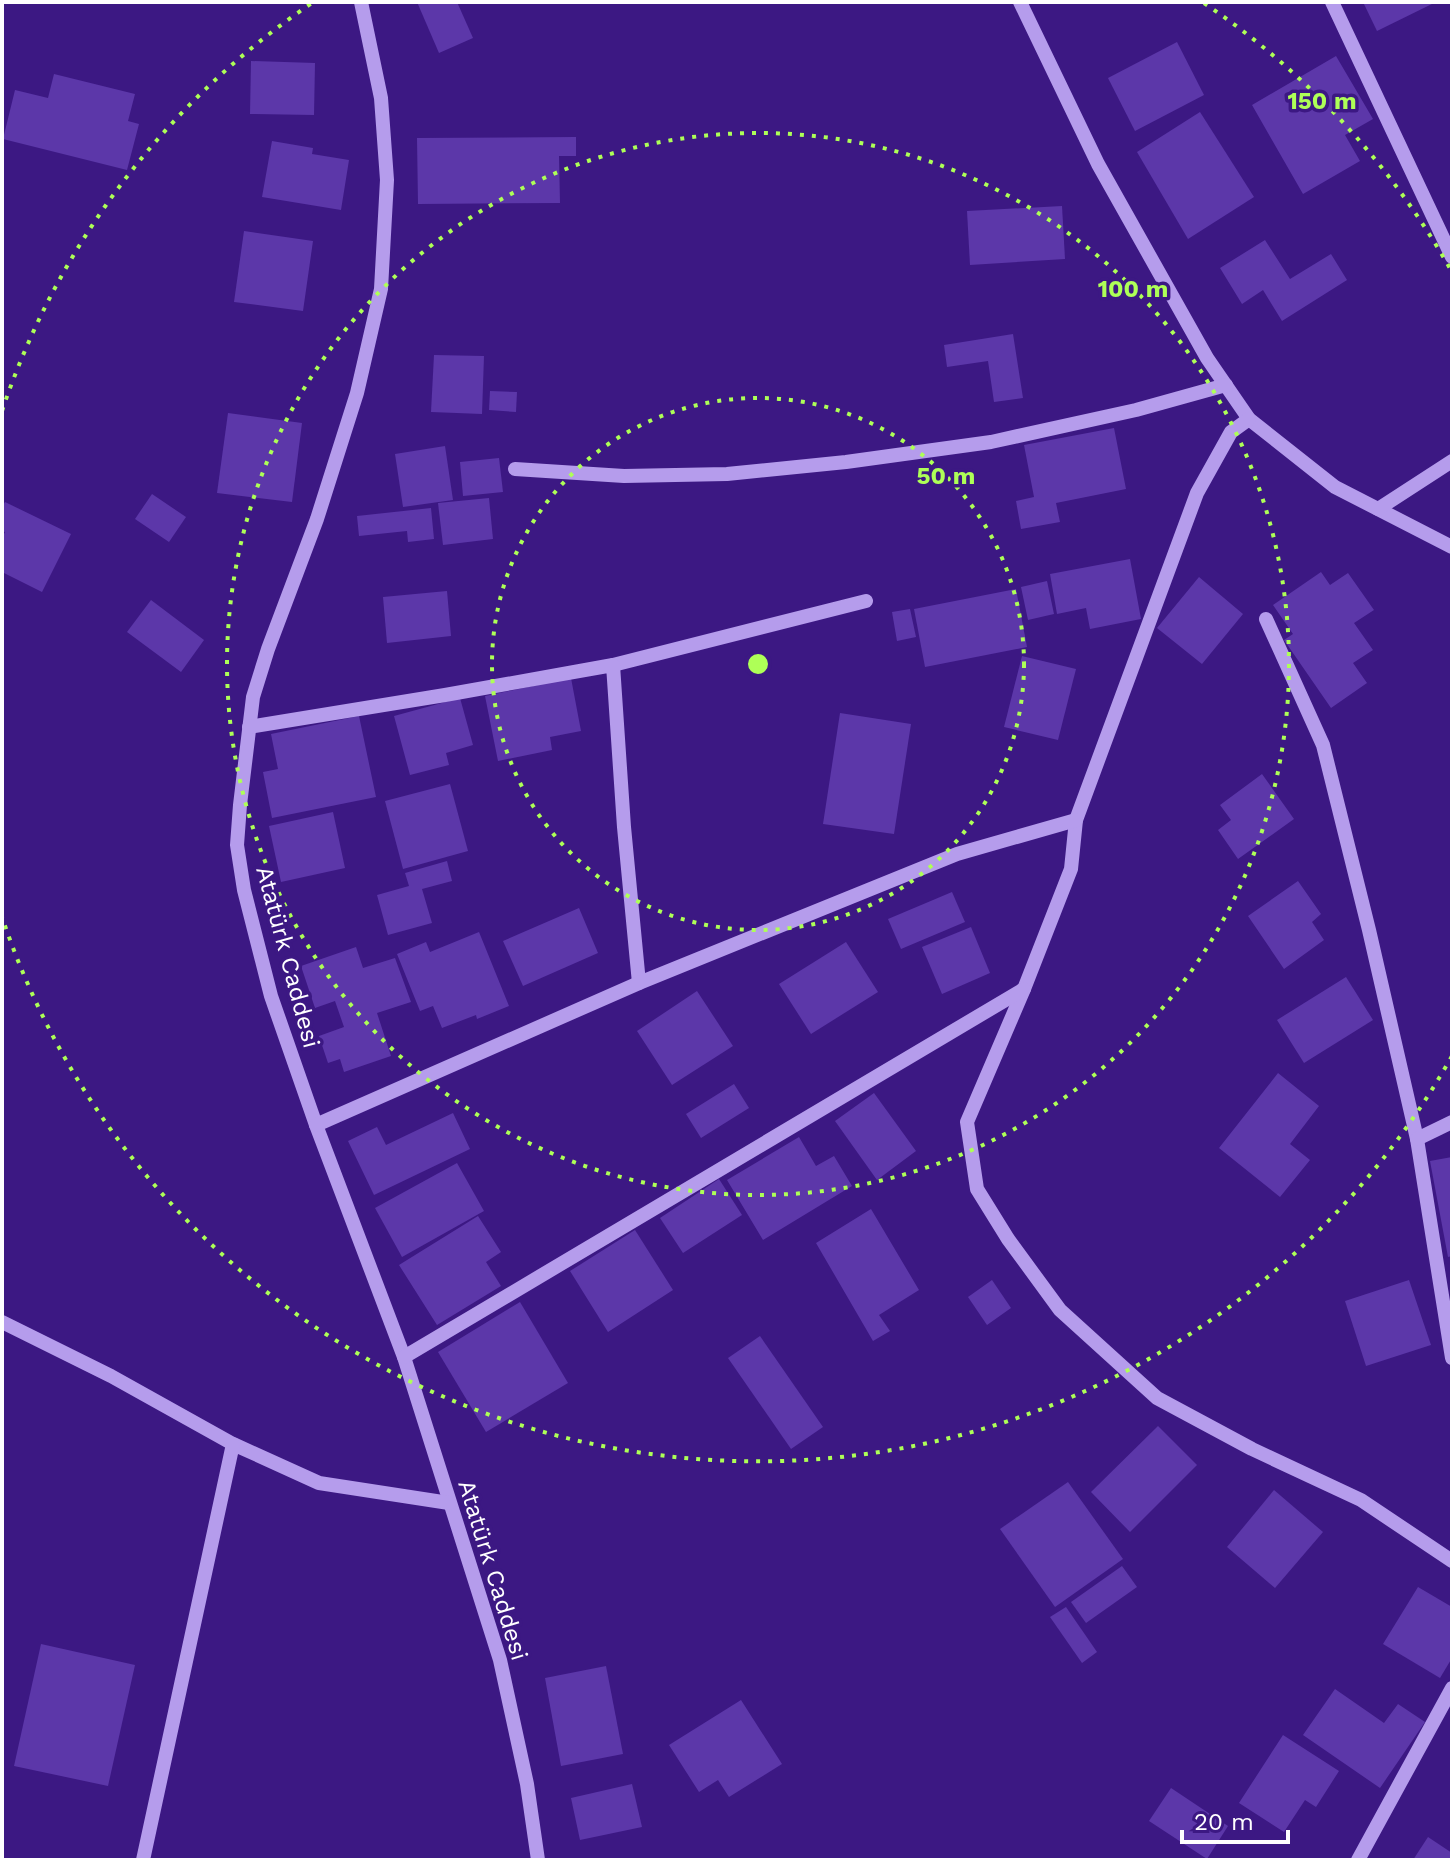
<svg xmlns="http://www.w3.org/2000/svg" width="1454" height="1862" font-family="'Work Sans',sans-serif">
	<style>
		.building { fill: #5c37a9 }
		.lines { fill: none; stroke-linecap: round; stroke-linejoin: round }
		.minor { stroke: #b59cec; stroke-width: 14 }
		.ring { fill: none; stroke: #aeff57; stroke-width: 4; stroke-dasharray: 4 8 }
		.labels { text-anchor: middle; stroke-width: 7; stroke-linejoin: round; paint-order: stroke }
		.street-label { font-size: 24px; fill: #fff; stroke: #3c1883 }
		.centre { fill: #aeff57; stroke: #3c1883; stroke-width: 4 }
		.ring-label { font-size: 24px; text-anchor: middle; font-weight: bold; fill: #aeff57; stroke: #3c1883; stroke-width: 7; stroke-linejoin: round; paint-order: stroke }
	</style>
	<rect width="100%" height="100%" fill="#3c1883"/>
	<g class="building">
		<path d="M 417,2 L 457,2 L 473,38 L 439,53 Z"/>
		<path d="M 1363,2 L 1436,2 L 1377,31 Z"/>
		<path d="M 1177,42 L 1204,95 L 1135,131 L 1108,78 Z"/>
		<path d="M 1336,56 L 1373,119 L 1345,135 L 1360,161 L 1303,194 L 1252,105 Z"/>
		<path d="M 251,61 L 315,63 L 314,115 L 250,114 Z"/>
		<path d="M 54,74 L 135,94 L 128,121 L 139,124 L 127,170 L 3,139 L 15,90 L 48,98 Z"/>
		<path d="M 1200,112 L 1254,197 L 1188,239 L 1137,152 Z"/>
		<path d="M 576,137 L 576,156 L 559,156 L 560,203 L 418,204 L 417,138 Z"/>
		<path d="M 272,141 L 313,148 L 312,154 L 349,160 L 341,210 L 262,197 Z"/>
		<path d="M 1062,206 L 1065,259 L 970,265 L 967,211 Z"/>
		<path d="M 244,231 L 313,241 L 303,311 L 234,302 Z"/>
		<path d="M 1265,240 L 1290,279 L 1331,254 L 1347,280 L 1282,321 L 1263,290 L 1242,304 L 1220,268 Z"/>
		<path d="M 1013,334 L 1023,398 L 994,402 L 988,361 L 947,367 L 944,345 Z"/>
		<path d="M 434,355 L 484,356 L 482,414 L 431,412 Z"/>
		<path d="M 490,391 L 517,392 L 516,412 L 489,410 Z"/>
		<path d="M 228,413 L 302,423 L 292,502 L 217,493 Z"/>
		<path d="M 1114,428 L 1126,489 L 1056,503 L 1060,522 L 1021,529 L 1016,501 L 1034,497 L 1024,445 Z"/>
		<path d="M 445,446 L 453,500 L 403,507 L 395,454 Z"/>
		<path d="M 499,458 L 503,492 L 463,496 L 460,462 Z"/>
		<path d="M 152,494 L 186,517 L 169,542 L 135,519 Z"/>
		<path d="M 489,498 L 493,539 L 443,545 L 438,503 Z"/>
		<path d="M 5,502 L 71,534 L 42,592 L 2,572 L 2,538 L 5,532 L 2,531 L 2,507 Z"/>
		<path d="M 431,508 L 434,539 L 408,542 L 407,531 L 359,536 L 357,516 Z"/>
		<path d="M 1130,559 L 1141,619 L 1090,629 L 1086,608 L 1057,614 L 1050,574 Z"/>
		<path d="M 1321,572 L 1330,585 L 1348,573 L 1374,610 L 1354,623 L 1373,650 L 1353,663 L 1367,683 L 1331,708 L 1284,640 L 1293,634 L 1273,605 Z"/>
		<path d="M 1199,577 L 1243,614 L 1202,664 L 1157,628 Z"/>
		<path d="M 1047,581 L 1054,614 L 1028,620 L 1021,587 Z"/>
		<path d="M 1016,589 L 1027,647 L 925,667 L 914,609 Z"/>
		<path d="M 447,591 L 451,636 L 387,643 L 383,597 Z"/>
		<path d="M 151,600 L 204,640 L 181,672 L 127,632 Z"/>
		<path d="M 910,609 L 916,637 L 897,641 L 892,612 Z"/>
		<path d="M 1022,656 L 1076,669 L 1058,740 L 1004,727 Z"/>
		<path d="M 571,678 L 581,731 L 550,737 L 552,750 L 498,761 L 485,696 Z"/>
		<path d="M 460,698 L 473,745 L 446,753 L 449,765 L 410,775 L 394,716 Z"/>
		<path d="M 840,713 L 911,724 L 894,834 L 823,824 Z"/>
		<path d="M 359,716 L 376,797 L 272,818 L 263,772 L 278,769 L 271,734 Z"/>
		<path d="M 1262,774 L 1294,819 L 1238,859 L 1218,830 L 1231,820 L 1220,805 Z"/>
		<path d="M 450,784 L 468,851 L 403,869 L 385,801 Z"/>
		<path d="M 333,812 L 345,868 L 281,882 L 269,826 Z"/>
		<path d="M 447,861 L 452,881 L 422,889 L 432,923 L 388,935 L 377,895 L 409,886 L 405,873 Z"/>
		<path d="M 1298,881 L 1321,914 L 1312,922 L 1324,940 L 1284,969 L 1248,916 Z"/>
		<path d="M 952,892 L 965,922 L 901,949 L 888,919 Z"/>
		<path d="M 579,908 L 598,953 L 523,986 L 503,941 Z"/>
		<path d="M 971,927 L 990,973 L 942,994 L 922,947 Z"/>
		<path d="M 479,932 L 509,1006 L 477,1019 L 476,1015 L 442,1028 L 433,1006 L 420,1011 L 397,954 L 426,942 L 430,952 Z"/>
		<path d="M 846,942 L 878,992 L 811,1034 L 779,984 Z"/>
		<path d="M 356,947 L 363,968 L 395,958 L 411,1002 L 377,1013 L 391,1056 L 344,1072 L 340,1059 L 328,1063 L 319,1036 L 344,1027 L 335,1001 L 315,1008 L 301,966 Z"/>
		<path d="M 1346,977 L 1373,1020 L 1304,1063 L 1277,1020 Z"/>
		<path d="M 697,991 L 733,1046 L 672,1085 L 637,1031 Z"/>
		<path d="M 1278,1073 L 1319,1106 L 1290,1144 L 1310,1160 L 1280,1197 L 1219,1148 Z"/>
		<path d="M 734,1084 L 749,1108 L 701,1138 L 686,1114 Z"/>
		<path d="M 874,1093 L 916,1151 L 877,1180 L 835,1121 Z"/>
		<path d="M 453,1113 L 470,1149 L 374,1195 L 348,1141 L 377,1127 L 386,1145 Z"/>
		<path d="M 799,1137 L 816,1166 L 834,1156 L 852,1186 L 763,1240 L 727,1180 Z"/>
		<path d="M 1452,1157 L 1452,1256 L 1448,1257 L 1430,1161 Z"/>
		<path d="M 457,1163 L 484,1211 L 402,1257 L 375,1208 Z"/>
		<path d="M 719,1179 L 742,1215 L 683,1253 L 660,1218 Z"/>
		<path d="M 871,1209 L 919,1290 L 879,1315 L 890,1331 L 873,1341 L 816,1243 Z"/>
		<path d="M 478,1216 L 501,1252 L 486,1262 L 501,1286 L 437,1325 L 399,1265 Z"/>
		<path d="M 635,1230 L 673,1290 L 608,1332 L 570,1271 Z"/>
		<path d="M 992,1280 L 1011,1308 L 987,1325 L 968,1297 Z"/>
		<path d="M 1409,1280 L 1431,1345 L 1366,1366 L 1345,1301 Z"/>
		<path d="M 520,1302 L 568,1383 L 486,1432 L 438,1352 Z"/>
		<path d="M 760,1336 L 823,1427 L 791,1449 L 728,1358 Z"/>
		<path d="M 1158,1426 L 1197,1465 L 1130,1532 L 1091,1492 Z"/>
		<path d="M 1068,1482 L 1123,1559 L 1055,1607 L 1000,1529 Z"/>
		<path d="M 1274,1490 L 1323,1532 L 1275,1588 L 1227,1547 Z"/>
		<path d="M 1122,1566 L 1137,1587 L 1086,1623 L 1071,1602 Z"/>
		<path d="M 1418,1587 L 1452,1607 L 1452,1658 L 1440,1678 L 1383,1644 Z"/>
		<path d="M 1066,1607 L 1097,1652 L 1082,1663 L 1050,1617 Z"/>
		<path d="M 41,1644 L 135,1665 L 108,1786 L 14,1766 Z"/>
		<path d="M 606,1666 L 623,1754 L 561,1766 L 545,1678 Z"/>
		<path d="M 1335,1689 L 1384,1723 L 1398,1704 L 1425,1722 L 1380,1788 L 1303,1735 Z"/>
		<path d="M 741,1700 L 782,1764 L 729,1797 L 718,1780 L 699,1792 L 669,1745 Z"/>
		<path d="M 1283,1735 L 1339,1771 L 1316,1807 L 1305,1800 L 1284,1832 L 1239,1803 Z"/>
		<path d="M 632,1784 L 642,1827 L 580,1840 L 571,1798 Z"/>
		<path d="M 1171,1788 L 1228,1826 L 1207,1859 L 1149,1821 Z"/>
		<path d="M 1428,1837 L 1452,1853 L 1452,1860 L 1413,1860 Z"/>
	</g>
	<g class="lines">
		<g class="minor">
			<path d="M 361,2 L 381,98 L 387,180 L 381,289 L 357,393 L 317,519 L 268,649 L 253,697 L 240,805 L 237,845 L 244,890 L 271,996 L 316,1125 L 404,1357 L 500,1660 L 527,1784 L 538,1860"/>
			<path d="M 1020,2 L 1098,164 L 1207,358 L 1249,419 L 1335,487 L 1452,547"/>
			<path d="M 1332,2 L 1452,257"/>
			<path d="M 1249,419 L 1231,432 L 1197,493 L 1076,820 L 1071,869 L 1024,989 L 967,1122 L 977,1189 L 1008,1239 L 1060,1310 L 1157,1398 L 1252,1449 L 1361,1500 L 1452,1561"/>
			<path d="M 515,469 L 624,476 L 727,474 L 846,462 L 991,442 L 1136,410 L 1226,385"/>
			<path d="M 1378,509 L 1452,461"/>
			<path d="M 1266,619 L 1323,745 L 1369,930 L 1417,1139 L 1452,1358"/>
			<path d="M 613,665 L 866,601"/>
			<path d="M 249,727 L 445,695 L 613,665 L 624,827 L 639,983"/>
			<path d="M 316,1125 L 639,983 L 957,854 L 1076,820"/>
			<path d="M 1417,1139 L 1452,1122"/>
			<path d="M 2,1322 L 111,1376 L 233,1444 L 319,1483 L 449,1503"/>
			<path d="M 404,1357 L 1024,989"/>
			<path d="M 143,1860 L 233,1444"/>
			<path d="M 1358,1860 L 1452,1688"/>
		</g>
	</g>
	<g class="ring">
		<circle cx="758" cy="664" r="266"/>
		<circle cx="758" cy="664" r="531"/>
		<path d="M1452 1056A797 797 0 0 1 2 917M2 411A797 797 0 0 1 312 3M1204 3A797 797 0 0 1 1452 272"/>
	</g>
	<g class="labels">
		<g class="street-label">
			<text transform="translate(288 957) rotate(75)" y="8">Atatürk Caddesi</text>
			<text transform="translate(493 1570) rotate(73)" y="8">Atatürk Caddesi</text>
		</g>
	</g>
	<circle cx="758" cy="664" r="12" class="centre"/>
	<g class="ring-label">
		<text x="1322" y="109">150 m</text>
		<text x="1133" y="297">100 m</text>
		<text x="946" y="484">50 m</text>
	</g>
	<rect width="1454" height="1862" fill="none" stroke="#ffffff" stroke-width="8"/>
	<path d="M1182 1830v12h106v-12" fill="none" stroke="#ffffff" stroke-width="4"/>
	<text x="1194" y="1830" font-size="24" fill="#ffffff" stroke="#3c1883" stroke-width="6" paint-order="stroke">20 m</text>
</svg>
